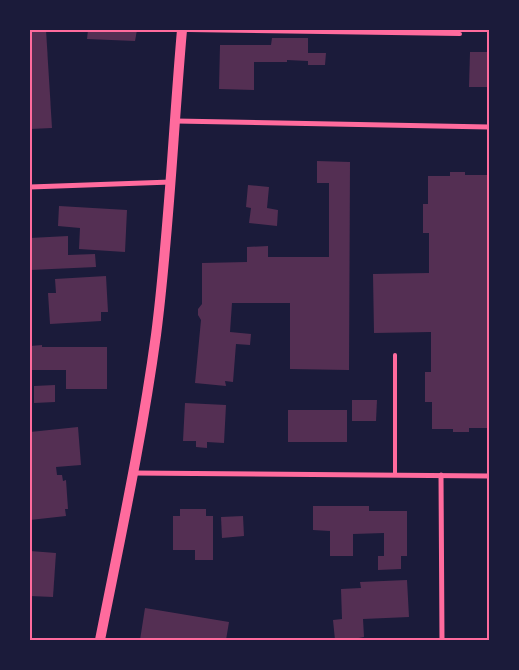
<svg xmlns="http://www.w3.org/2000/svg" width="519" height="670" font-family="'Fira Sans',sans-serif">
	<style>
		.building { fill: #542f53 }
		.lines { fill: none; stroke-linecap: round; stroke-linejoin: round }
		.service { stroke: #ff6b9d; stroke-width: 4 }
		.minor { stroke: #ff6b9d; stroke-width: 5 }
		.secondary { stroke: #ff6b9d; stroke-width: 10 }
		.neatline { fill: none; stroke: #ff6b9d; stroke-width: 2 }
	</style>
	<rect width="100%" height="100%" fill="#1b1b3a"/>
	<g class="building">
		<path d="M 30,30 L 46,30 L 52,128 L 30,129 Z"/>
		<path d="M 88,30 L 137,30 L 135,41 L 87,39 Z"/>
		<path d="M 272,38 L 308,38 L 308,53 L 326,53 L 325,65 L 308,65 L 308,61 L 287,60 L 287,62 L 254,62 L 254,90 L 219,89 L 220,45 L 271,45 Z"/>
		<path d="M 470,52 L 489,52 L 489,87 L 469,87 Z"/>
		<path d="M 317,161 L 350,162 L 349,370 L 290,369 L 290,303 L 232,303 L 230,332 L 251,334 L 250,345 L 236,344 L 233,382 L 225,381 L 226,386 L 195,383 L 201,320 L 198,315 L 198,309 L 202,304 L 202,263 L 247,262 L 247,247 L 268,246 L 268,257 L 329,257 L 329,183 L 317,183 Z"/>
		<path d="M 450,172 L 465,172 L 465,175 L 487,175 L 488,194 L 489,195 L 488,201 L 488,207 L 489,208 L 488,213 L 489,223 L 489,428 L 469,428 L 469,432 L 453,432 L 453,429 L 432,429 L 432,402 L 425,402 L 425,372 L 431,372 L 431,332 L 374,333 L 373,274 L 429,273 L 429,233 L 423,233 L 423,204 L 428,204 L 428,176 L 450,176 Z"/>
		<path d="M 248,185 L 269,187 L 267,208 L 278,210 L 277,226 L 249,223 L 251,208 L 246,207 Z"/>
		<path d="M 59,206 L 127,210 L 125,252 L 79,249 L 80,228 L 58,226 Z"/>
		<path d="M 68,236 L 68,255 L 95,254 L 96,267 L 30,270 L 30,238 Z"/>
		<path d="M 106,276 L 108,312 L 101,312 L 101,321 L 50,324 L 48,293 L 56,293 L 55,279 Z"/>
		<path d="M 42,345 L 42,347 L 107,347 L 107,389 L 66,389 L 66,370 L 30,370 L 30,346 Z"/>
		<path d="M 55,385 L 55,402 L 34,403 L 34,386 Z"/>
		<path d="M 352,400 L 377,400 L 376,421 L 352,421 Z"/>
		<path d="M 185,403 L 226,405 L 224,443 L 207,442 L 207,448 L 196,447 L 196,441 L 183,441 Z"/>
		<rect x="288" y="410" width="59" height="32"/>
		<path d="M 78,427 L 81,465 L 56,467 L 57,475 L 62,475 L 63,481 L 66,480 L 68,509 L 65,509 L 66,516 L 30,520 L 30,432 Z"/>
		<path d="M 313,506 L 369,506 L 369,511 L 407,511 L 407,556 L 401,556 L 401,569 L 378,570 L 378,556 L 384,556 L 384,533 L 353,534 L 353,556 L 330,556 L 330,531 L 313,530 Z"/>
		<path d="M 180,509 L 206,509 L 206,516 L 213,516 L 213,560 L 195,560 L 195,550 L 173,550 L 173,516 L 180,516 Z"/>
		<path d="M 243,516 L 244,536 L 222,538 L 221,517 Z"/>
		<path d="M 30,551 L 56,553 L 53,597 L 30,596 Z"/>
		<path d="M 407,580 L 409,617 L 363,619 L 364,637 L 348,640 L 335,640 L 333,620 L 342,619 L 341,589 L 361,588 L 360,582 Z"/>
		<path d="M 145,608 L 229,622 L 226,640 L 203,640 L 191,638 L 191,640 L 140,640 Z"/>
	</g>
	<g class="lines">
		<g class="service">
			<path d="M 189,30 L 460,34"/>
			<path d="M 395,355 L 395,475"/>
		</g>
		<g class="minor">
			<path d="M 176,121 L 489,127"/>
			<path d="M 30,187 L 171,182"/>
			<path d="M 133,473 L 489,476"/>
			<path d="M 441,475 L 442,640"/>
		</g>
		<path class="secondary" d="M 100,640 C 120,539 142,438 156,335 C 169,234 173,132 182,30"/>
	</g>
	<rect width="519" height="670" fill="none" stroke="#1b1b3a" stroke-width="62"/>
	<rect x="31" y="31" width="457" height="608" class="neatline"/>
</svg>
